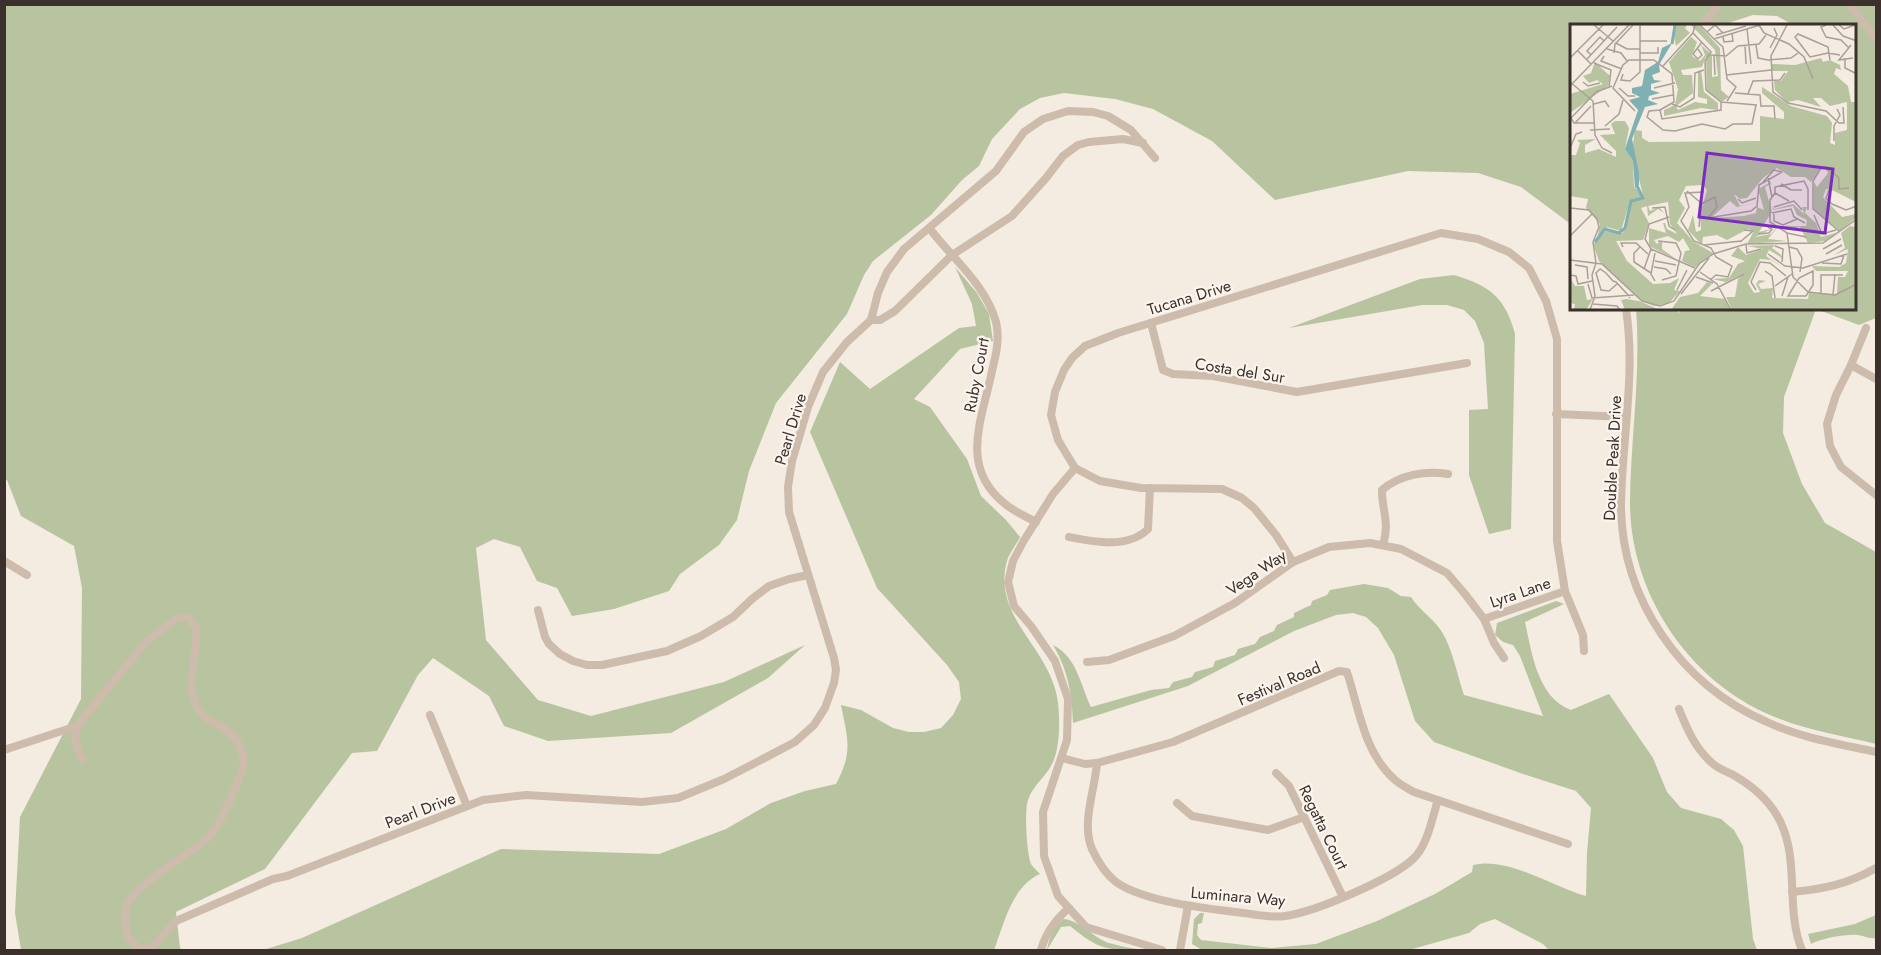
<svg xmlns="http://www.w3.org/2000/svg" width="1881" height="955" font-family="Jost,sans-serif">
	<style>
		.green { fill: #b8c4a0 }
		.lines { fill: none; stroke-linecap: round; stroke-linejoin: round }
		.minor { stroke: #cdbbac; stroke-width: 8 }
		.labels { text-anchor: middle; stroke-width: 4.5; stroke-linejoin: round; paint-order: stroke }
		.street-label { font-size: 16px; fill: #3b302b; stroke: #fbf5ee }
		.inset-river { fill: none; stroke: #7fb0b2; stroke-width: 3 }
		.inset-road { fill: none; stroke: #aaa098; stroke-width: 1.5 }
		.view { fill: #7b2cbf; fill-opacity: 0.15; stroke: #7b2cbf; stroke-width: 3 }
		.inset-edge { fill: none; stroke: #3b302b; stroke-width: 3 }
	</style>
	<rect width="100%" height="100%" fill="#f4ebe1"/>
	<g class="green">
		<path d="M 4,5 L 1876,5 L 1876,318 L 1859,325 L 1816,309 L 1784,397 L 1783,433 L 1802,484 L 1825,523 L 1876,552 L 1876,744 C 1845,736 1810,731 1780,719 C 1691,686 1629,594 1630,500 C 1631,436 1641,373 1636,309 L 1676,309 L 1679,313 L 1681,309 L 1856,309 L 1856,26 L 1793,25 L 1777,16 L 1753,15 L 1731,22 L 1727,25 L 1572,26 L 1572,225 L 1521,187 L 1478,173 L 1408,171 L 1275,200 L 1212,141 L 1153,109 L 1115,99 L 1064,93 L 1040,98 L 1020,109 L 992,139 L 979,166 L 962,180 L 931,215 L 873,261 L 864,275 L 847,314 L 776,403 L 749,471 L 737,520 L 719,545 L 680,574 L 669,591 L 614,609 L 572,616 L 557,588 L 537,581 L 520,547 L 494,539 L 476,548 L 486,640 L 538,700 L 591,716 L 724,682 L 805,645 L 768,678 L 671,733 L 548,741 L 504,726 L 489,696 L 433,658 L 418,675 L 377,751 L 352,753 L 265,869 L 176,912 L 180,948 L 183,950 L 21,950 L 15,913 L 20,817 L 81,699 L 82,588 L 74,546 L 21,516 L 7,480 L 5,479 Z"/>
		<path d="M 955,267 L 977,293 L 989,314 L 993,341 L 960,349 L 914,399 L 930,407 L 967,459 L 981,496 L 1006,520 L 1020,537 C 1016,545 1009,553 1007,561 C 991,618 1052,648 1058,703 C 1060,721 1060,746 1053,762 C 1047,776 1032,786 1028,800 C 1024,811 1027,854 1031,864 C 1033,867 1037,871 1040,874 C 1012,886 1004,924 994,950 L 263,950 L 302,938 L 501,849 L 659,854 L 726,829 L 771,803 L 805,791 L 836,784 C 853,752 848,740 841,705 L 861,710 L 893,728 L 909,732 L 924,732 L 941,728 L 953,715 L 961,699 L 959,682 L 947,665 L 877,588 L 810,432 L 840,362 L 870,389 L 959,328 L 976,326 L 972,304 Z"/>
		<path d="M 1454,275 C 1490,286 1505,297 1515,334 L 1511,529 L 1489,534 L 1469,475 L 1469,410 L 1488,409 L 1484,343 L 1475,321 L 1464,310 L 1447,305 L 1422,305 L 1289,328 L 1420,279 Z"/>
		<path d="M 1364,584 L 1388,588 L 1401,596 L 1411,597 C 1420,611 1433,618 1442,632 C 1453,650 1457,675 1464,695 L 1543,716 L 1520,656 L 1513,645 L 1503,642 L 1495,635 L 1497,623 L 1556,601 L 1564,604 L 1525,622 C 1532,653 1537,697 1571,710 L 1609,694 L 1653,758 L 1667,792 L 1681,808 L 1721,819 L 1734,830 L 1743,846 L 1753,939 L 1757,950 L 1549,950 L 1543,944 L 1495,919 L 1480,924 L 1469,933 L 1409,950 L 1202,950 L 1192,944 L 1194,919 L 1200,913 L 1204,913 L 1202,923 L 1198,924 L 1197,935 L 1201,940 L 1271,948 L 1316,944 L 1377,921 L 1435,894 L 1472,872 L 1473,865 C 1507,856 1554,887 1586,896 L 1587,853 L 1591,808 L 1576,791 L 1523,774 L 1434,742 L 1415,721 L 1394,655 L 1378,628 L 1366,617 L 1353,613 L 1336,615 L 1294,631 L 1188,686 L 1073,723 C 1072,694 1068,670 1053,645 C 1077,657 1080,684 1091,707 L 1151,690 L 1169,688 L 1173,682 L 1192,677 L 1195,672 L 1213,667 L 1215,661 L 1235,655 L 1238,649 L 1255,644 L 1260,637 L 1274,631 L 1277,625 L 1294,617 L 1294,613 L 1311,605 L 1312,601 L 1327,595 L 1330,590 Z"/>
		<path d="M 1876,915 L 1876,938 C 1869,939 1865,936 1858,935 C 1846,934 1822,938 1811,944 L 1808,934 L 1855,924 Z"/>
		<path d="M 1063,919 C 1077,919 1094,938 1109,943 C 1119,946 1131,948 1142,950 C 1105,950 1100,950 1070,926 L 1061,927 L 1047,950 C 1049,938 1053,927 1063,919 Z"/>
	</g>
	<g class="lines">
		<g class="minor">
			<path d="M 1849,4 L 1876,39"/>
			<path d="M 1702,26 L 1719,4"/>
			<path d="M 930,229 C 952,258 986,285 996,322 C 1000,339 996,355 992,371 C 982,420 959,466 1004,503 C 1013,511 1025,516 1036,522"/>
			<path d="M 1626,309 C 1636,374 1622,439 1621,504 C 1621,599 1681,685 1767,722 C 1801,738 1840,744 1876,752"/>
			<path d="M 871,320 L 878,293 L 887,272 L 904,249 L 996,171 L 1024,132 L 1043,119 L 1068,111 L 1093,112 L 1108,116 L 1131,130 L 1155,158"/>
			<path d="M 1151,323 L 1163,370 L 1173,374 L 1213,376 L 1297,392 L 1467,363"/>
			<path d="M 1866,328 L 1851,365 L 1836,395 L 1827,424 L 1830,446 L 1841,467 L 1876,495"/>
			<path d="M 1851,365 L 1876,379"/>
			<path d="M 1556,414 L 1626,417"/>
			<path d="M 1075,468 L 1053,494 L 1023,542 L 1013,561 L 1008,582 L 1014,606 L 1031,626 L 1055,661 L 1068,699 L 1067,740 L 1043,812 L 1044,856 L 1058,896 L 1086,927 L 1162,950"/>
			<path d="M 1069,537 C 1094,542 1128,549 1148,529 L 1150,488"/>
			<path d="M 1383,545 C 1390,521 1382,512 1382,490 C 1399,475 1426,470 1448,474"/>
			<path d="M 4,561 L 27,575"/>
			<path d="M 1293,562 L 1276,535 L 1254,508 L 1242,498 L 1222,489 L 1141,488 L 1100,481 L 1075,468 L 1058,440 L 1051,415 L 1055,392 L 1064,370 L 1072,358 L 1085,346 L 1118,333 L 1441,233 L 1478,239 L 1509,252 L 1529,268 L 1546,301 L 1557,339 L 1557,541 L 1565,591 L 1583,635 L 1584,651"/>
			<path d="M 538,610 L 545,637 L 549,644 L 560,654 L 573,661 L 587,665 L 602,665 L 667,651 L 701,636 L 733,617 L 752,599 L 769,586 L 789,579 L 808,575"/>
			<path d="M 1484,619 L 1565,591"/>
			<path d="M 1087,662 L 1109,660 L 1174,636 L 1235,603 L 1293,562 L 1329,547 L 1370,543 L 1401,549 L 1447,573 L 1465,594 L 1484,619 L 1494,643 L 1504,658"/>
			<path d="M 1679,709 C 1687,729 1695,748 1712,763 C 1718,769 1728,772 1735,776 C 1754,787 1770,801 1780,821 C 1800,861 1785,909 1802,950"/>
			<path d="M 430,715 L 467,806"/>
			<path d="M 77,726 C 72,738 77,749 83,760"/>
			<path d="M 4,750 L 77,726 L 146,642 L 177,618 L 188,617 L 197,629 L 191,687 C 193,700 197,711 207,719 C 212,723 218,724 223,727 C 235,735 246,751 243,766 C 241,780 219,825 210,836 C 190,856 136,882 127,906 C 125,912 125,922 126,928 C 127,938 133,945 141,949 L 152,947 L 176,921 L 273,879 L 287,876 L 483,800 L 526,795 L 642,802 L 678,798 L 724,779 L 757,762 L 795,742 L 814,725 L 825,708 L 834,683 L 836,670 L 834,658 L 789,512 L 788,487 L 792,461 L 808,407 L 823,372 L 847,342 L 871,320 L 880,320 L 895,311 L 952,255 L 1012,216 L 1046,178 L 1063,156 L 1078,145 L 1089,142 L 1123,139 L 1143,143"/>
			<path d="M 1062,758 L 1085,764 L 1097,763 L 1173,742 L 1339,671 L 1347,672 C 1359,709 1364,752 1394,779 C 1399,784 1407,788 1414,792 L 1568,844"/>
			<path d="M 1097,763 C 1095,790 1081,823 1092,849 C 1097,860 1106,874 1116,882 C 1144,902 1209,909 1244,913 C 1256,915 1272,918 1285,916 C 1315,912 1392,879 1413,859 C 1428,845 1432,818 1438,800"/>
			<path d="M 1276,773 L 1289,786 L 1343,897"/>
			<path d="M 1177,803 L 1192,816 L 1268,830 L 1304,817"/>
			<path d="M 1792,892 C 1824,889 1848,884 1876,868"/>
			<path d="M 1041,950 C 1046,932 1055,920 1069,908"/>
			<path d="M 1180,950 L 1188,906"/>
		</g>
	</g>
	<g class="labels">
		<g class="street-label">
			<text transform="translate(1189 297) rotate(-17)" y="6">Tucana Drive</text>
			<text transform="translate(1240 370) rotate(9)" y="6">Costa del Sur</text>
			<text transform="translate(976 375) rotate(-79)" y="6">Ruby Court</text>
			<text transform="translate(790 429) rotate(-73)" y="6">Pearl Drive</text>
			<text transform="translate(1612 458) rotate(-87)" y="6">Double Peak Drive</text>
			<text transform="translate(1256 572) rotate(-34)" y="6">Vega Way</text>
			<text transform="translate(1520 592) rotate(-19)" y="6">Lyra Lane</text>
			<text transform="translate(1279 683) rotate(-23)" y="6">Festival Road</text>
			<text transform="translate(420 810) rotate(-21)" y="6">Pearl Drive</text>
			<text transform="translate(1324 827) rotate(64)" y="6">Regatta Court</text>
			<text transform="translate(1238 896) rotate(5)" y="6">Luminara Way</text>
		</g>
	</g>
	<g transform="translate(1570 24)">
		<rect width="286" height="286" fill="#f4ebe1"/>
		<path d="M 106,1 L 117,1 L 115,4 L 120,9 L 106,22 L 103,6 ZM 121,1 L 129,1 L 150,24 L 151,66 L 159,73 L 151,78 L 137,68 L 136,32 L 132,43 L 111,46 L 113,51 L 122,51 L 123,69 L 106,82 L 108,86 L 125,78 L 137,80 L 137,75 L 128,73 L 128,47 L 131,46 L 134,68 L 148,79 L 148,86 L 131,84 L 94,92 L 94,86 L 105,81 L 108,65 L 99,38 L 121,13 L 127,18 L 122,32 L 130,37 L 135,31 L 131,21 L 142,31 L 142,53 L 148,52 L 145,26 ZM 251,34 L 253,38 L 260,36 L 270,41 L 271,46 L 266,44 L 264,50 L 278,62 L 281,78 L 286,78 L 286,178 L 262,166 L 256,165 L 253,173 L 272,193 L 286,190 L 286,194 L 270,207 L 244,186 L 244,158 L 247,163 L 258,149 L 256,145 L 249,146 L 241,158 L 235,153 L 221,153 L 207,144 L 193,154 L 177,174 L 170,175 L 164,170 L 170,182 L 185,179 L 167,183 L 160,177 L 141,194 L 174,192 L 186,189 L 187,183 L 194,186 L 188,165 L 199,159 L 199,155 L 201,160 L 195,163 L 202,188 L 189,208 L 201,205 L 185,213 L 201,210 L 206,204 L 199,202 L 201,200 L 207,204 L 198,215 L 217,217 L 177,220 L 184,207 L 178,205 L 157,216 L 147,211 L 133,213 L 132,221 L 118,206 L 123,191 L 126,208 L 131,206 L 130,190 L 137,166 L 133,161 L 116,162 L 109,176 L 115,184 L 107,199 L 124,218 L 143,229 L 125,243 L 112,237 L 115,227 L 120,226 L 113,214 L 109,218 L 98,212 L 84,216 L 87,220 L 92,216 L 92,225 L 107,236 L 79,222 L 79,204 L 96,209 L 93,199 L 95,199 L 97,205 L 107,210 L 100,200 L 98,178 L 78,182 L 80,187 L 89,183 L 94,189 L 88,185 L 78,192 L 77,182 L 71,184 L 79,199 L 73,216 L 46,217 L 57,237 L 83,260 L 100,259 L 109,254 L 104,266 L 110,267 L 99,279 L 84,282 L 72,277 L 29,237 L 23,220 L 36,207 L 53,209 L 61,177 L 74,175 L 62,127 L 65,106 L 72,107 L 72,114 L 79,118 L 190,117 L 190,92 L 214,95 L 214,88 L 192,69 L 192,63 L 221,82 L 257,92 L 262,99 L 260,119 L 265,121 L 265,109 L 277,106 L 277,78 L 260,82 L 251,74 L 243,74 L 251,83 L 228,76 L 217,78 L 205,66 L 204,57 L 211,57 L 218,47 L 202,47 L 202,40 L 225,41 ZM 25,38 L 40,52 L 38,62 L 0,89 L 0,70 L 33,60 L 27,56 L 19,59 L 13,52 L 21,49 ZM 45,97 L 55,97 L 59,104 L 55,125 L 63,137 L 64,163 L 73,171 L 70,176 L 60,177 L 51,207 L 37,203 L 27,215 L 30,200 L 16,184 L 18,175 L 0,172 L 0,131 L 6,131 L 10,119 L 7,116 L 26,115 L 15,121 L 15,129 L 29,125 L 46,133 L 46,127 L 30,111 L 45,110 L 41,100 ZM 223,180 L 234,190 L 232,183 L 237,183 L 235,189 L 246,199 L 251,213 L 269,208 L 255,217 L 238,219 L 230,203 L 216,206 L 209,202 L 236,202 L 237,196 L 227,191 L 223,182 L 203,186 L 202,181 L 204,185 ZM 280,202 L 286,203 L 286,286 L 162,286 L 156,273 L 165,273 L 168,255 L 174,249 L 156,258 L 142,255 L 159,254 L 168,240 L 175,237 L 161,232 L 168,223 L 176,231 L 193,225 L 177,222 L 205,221 L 202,224 L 210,230 L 214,235 L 199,226 L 196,232 L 221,249 L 201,236 L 190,235 L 178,259 L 184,269 L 190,268 L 186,260 L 189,256 L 196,257 L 188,260 L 191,265 L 203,264 L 202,274 L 238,275 L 239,269 L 267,270 L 268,253 L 275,253 L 278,247 L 246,247 L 242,242 L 269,243 L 276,239 L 278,225 L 264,231 L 275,224 L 271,209 ZM 0,254 L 5,262 L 14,262 L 17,276 L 23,275 L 16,286 L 4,286 L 5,280 L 0,279 ZM 137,258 L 142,260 L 130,272 L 155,275 L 160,286 L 101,286 L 110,273 L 128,269 ZM 56,275 L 69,277 L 90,286 L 55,286 L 51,276 Z" fill="#b8c4a0"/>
		<path d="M 102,19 L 89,41 L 90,48 L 82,51 L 84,56 L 92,57 L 81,60 L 81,66 L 90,69 L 79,72 L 78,76 L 88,80 L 75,83 L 62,115 L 69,149 L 69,161 L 65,164 L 63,137 L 55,125 L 68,86 L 59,76 L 70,73 L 62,69 L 62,64 L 72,62 L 75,46 L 88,38 L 92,24 Z" fill="#7fb0b2"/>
		<path class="inset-river" d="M 102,20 L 105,1M 25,218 L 35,205 L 49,209 L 55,204 L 61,177 L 73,174 L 67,162"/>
		<path class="inset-road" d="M 24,1 L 43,17M 130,1 L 144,15 L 190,1M 189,1 L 194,9 L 219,20 L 234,33 L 243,55M 217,1 L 201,32 L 203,68 L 218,79 L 256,87 L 269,99 L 274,99 L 273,83M 256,1 L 251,3 L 256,13 L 271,16 L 279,24M 263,1 L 273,12 L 287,17M 269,1 L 274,5 L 285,1M 177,5 L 181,40M 137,8 L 145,1 L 153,9M 146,11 L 176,2M 153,13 L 154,18 L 163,17 L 162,9M 144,15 L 153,23 L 157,55 L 166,63 L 157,77M 70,17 L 97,17M 46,19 L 57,25 L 70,25M 175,21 L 176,40M 186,21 L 188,34 L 198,36 L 221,34 L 228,29M 281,21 L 269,36 L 283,34M 200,24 L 207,11 L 204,4M 37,25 L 51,29 L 57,37M 128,25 L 132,31 L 128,35 L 123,30 L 132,18M 8,27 L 21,40M 44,29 L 45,20 L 63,1M 70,29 L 88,29 L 88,23M 21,31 L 17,27 L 30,13 L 34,17M 141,31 L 156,32 L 168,22 L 189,20 L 196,11M 34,32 L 31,37 L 52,45M 144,32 L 145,51M 240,33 L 225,13 L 228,10 L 258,23 L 260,36M 240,33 L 258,29 L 270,31M 0,34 L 33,1M 275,34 L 275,44 L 287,50M 17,35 L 47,3M 24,39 L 41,46 L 39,63M 93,42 L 123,9M 53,50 L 51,56 L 60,57 L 70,48 L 70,1M 156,51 L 201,46M 0,58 L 23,77 L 25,111 L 32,124 L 42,129M 13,58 L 18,62 L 30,59M 0,62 L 59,1M 49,64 L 58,72 L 65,72M 84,64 L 105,59M 165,69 L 190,71 L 191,83M 178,70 L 183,57 L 210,56 L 215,49M 82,75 L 103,71M 151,78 L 187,81M 24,80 L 35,77 L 39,83M 102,80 L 110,83 L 124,74 L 125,49 L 134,46M 191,82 L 204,82 L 205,95M 90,86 L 79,87 L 77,93 L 93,106 L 105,107 L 132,100 L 155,105 L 163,100 L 182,100 L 186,81M 65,87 L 43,64 L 53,41 L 59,36 L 84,36 L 102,50 L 104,78 L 90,86 L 92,95 L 151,86 L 151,78 L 136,66 L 135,37 L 141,28 L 123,9 L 125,1M 5,99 L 21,82M 25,99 L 4,99 L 1,94 L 26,68 L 42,62M 35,102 L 49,90 L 53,76M 20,106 L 40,105M 264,117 L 264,102 L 270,91 L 267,85M 0,124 L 6,110 L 12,108M 198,154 L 202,173M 193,158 L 204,146 L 212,148M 211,160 L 221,166 L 232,166M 259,166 L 256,174 L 262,180 L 276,186 L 287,182M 117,167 L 131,179 L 129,203M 134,168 L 115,169 L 119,183 L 111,197 L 124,217 L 141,224 L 146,233 L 162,242 L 158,253 L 146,251 L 140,256M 205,169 L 200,176 L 200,198 L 217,209 L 236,213M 168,175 L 172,179 L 186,174M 219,177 L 205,169 L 205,163 L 234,157 L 238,165 L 238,186M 131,180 L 145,173 L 147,183 L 138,194 L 181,187 L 187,182 L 189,161 L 212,148M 204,183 L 224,177 L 232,186M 0,184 L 19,186 L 27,195 L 29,203 L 23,218 L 26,239M 82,184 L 95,183 L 99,202 L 105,206M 202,189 L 221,185 L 224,193 L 235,199M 204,190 L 204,197 L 213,201 L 227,195M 244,191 L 252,210 L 266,206M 270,208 L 243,185 L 243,157 L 251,144 L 257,143 L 269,154 L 269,165 L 279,164M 217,209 L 223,253 L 238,268 L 265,271 L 287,260M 188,210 L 199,209 L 202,205 L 198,203M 0,212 L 22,190M 88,217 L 106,219 L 111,229 L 106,252 L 92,256M 170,218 L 183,207 L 174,206M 134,221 L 171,217M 176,221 L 177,229 L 191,225M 205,222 L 213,225 L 212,238M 53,223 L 51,219 L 66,219 L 78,230M 70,223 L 64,229 L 64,238 L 81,249M 219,223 L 227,225 L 232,234 L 230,248M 81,225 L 125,244M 81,225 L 75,215 L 79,200 L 99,193M 253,225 L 271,215M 85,229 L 81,250 L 85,257M 198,230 L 215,242 L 233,244 L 277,230M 256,230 L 272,221M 0,236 L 32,240 L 72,277 L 90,282 L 104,277 L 129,240 L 143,230 L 176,220 L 253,219 L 287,195M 85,237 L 106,241M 252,239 L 271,240 L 274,231M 5,241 L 17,243 L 18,255M 84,243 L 96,245 L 101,250M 74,245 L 81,225M 195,247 L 202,252 L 205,274M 243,247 L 243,261 L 236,272 L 218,272 L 229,254 ZM 130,248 L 147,260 L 161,286M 0,251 L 6,252 L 8,260 L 22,257M 126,253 L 143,259M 18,260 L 22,274 L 64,271M 47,260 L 39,267 L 31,266 L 26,249 L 30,245 L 36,249 L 43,257 L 46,258 L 58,271 L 60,274M 205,262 L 222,250M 107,266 L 117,246M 186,266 L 181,258 L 190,238 L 200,239 L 216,252M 141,267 L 174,250M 111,270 L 139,234M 251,270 L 251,251 L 273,251M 263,271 L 265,250M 212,272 L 218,253M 23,280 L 47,282 L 50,286M 20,286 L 25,272 L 22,251 L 26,239"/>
		<path class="view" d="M 137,129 L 263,145 L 255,209 L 129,193 Z"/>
		<rect width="286" height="286" class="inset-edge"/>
	</g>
	<rect width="1881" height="955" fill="none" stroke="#3b302b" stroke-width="12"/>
</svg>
